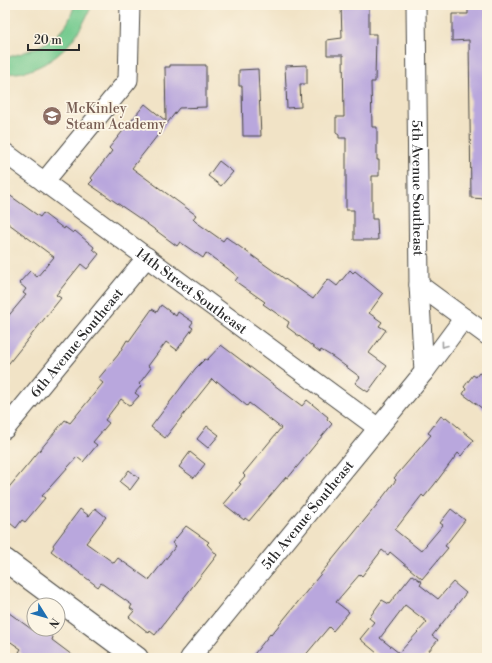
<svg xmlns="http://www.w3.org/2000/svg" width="492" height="663" font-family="'Libre Bodoni',serif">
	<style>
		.green { fill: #74ca8f; stroke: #507a5d }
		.building { fill: #b9a7dd; fill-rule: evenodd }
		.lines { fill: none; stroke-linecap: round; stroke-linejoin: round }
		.minor-casing { stroke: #494742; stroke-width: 21 }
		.tertiary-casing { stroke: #494742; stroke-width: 24 }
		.minor { stroke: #fff; stroke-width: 19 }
		.tertiary { stroke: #fff; stroke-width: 22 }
		.oneway { stroke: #a0a0a0 }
		.labels { text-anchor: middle; stroke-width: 3.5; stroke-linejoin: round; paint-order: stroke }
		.education-label { font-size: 14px; fill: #785e54; stroke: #fcf5e5; text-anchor: start }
		.street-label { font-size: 14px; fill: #2b2b2b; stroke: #fcf5e5 }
	</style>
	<rect width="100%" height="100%" fill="#fcf5e5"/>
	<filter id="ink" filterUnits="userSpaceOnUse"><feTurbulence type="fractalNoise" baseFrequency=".025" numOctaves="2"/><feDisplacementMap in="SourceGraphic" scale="8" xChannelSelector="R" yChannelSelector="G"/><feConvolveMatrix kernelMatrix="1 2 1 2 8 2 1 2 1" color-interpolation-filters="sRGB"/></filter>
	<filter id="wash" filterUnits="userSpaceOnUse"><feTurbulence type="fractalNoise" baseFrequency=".012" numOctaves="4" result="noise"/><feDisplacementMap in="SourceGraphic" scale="16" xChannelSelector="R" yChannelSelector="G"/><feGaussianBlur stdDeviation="0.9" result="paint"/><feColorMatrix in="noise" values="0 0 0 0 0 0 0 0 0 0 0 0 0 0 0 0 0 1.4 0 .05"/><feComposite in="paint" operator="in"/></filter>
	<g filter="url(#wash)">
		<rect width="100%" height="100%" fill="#f1e3c6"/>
		<path class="green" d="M 75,5 L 92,5 C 79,35 64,57 33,69 C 24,73 14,73 5,74 L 5,58 C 27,52 51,45 66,25 C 70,20 72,11 75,5 Z"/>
		<g id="blocks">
			<g class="building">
				<path d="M 341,5 L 369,5 L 369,34 L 376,34 L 375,82 L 371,82 L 372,127 L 377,127 L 377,160 L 379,160 L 379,176 L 372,176 L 372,219 L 377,219 L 378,240 L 354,240 L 354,210 L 346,210 L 346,138 L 339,138 L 339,135 L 336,133 L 336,117 L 344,117 L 343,55 L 327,55 L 327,40 L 342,38 Z"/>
				<path d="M 468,5 L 487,5 L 487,199 L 471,198 L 469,40 L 452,41 L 452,14 L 468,14 Z"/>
				<path d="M 170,65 L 206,65 L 206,107 L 179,108 L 132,168 L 196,215 L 193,219 L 196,222 L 223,241 L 226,237 L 313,299 L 328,279 L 337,286 L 350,270 L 353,273 L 355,271 L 383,294 L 369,313 L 382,322 L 379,326 L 386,330 L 369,353 L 387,366 L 368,392 L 355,383 L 360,377 L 333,357 L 321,350 L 320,352 L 287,327 L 289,322 L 263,304 L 265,302 L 235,281 L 238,277 L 227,268 L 206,253 L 203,258 L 180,242 L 177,246 L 139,218 L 89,184 L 93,180 L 91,178 L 112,151 L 109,148 L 145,104 L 166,121 L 165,67 L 170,67 Z"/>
				<path d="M 307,65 L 307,84 L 300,84 L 301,107 L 287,108 L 285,66 Z"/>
				<path d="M 258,69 L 261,136 L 243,136 L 242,86 L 239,86 L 239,70 Z"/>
				<path d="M 219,161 L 233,172 L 221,186 L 208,176 Z"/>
				<path d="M 5,192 L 40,217 L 43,213 L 64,229 L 65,227 L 73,233 L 75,231 L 94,247 L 93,249 L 99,254 L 87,269 L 81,264 L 56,295 L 61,298 L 5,368 L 5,320 L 26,295 L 23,293 L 26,289 L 19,283 L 30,271 L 37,277 L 54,257 L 5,221 Z"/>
				<path d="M 161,305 L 176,316 L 178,312 L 193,322 L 190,326 L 193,328 L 177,350 L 166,342 L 148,366 L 151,368 L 139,384 L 141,386 L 135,393 L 139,396 L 130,406 L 121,399 L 105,420 L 109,423 L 93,442 L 97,445 L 83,462 L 77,457 L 42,496 L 45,498 L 25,522 L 22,520 L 16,528 L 5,519 L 5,492 L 65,420 L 70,423 L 103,383 L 98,379 L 118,355 L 127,340 L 129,341 L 152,309 L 157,312 Z"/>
				<path d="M 221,345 L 302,406 L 307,400 L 328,417 L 327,419 L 332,424 L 288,478 L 286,477 L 249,521 L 245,518 L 244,520 L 224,504 L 241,484 L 239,483 L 245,476 L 243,474 L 281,428 L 249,403 L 247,406 L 217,381 L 216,383 L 212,379 L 165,438 L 151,427 L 195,369 L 205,359 L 207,360 Z"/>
				<path d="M 479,373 L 487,378 L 487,412 L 463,394 L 466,389 L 464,387 L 473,375 L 476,377 Z"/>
				<path d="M 441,416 L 445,419 L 446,417 L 474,440 L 461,456 L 458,453 L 434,485 L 424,497 L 422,495 L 395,530 L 421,551 L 443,525 L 440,523 L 451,509 L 465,520 L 445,546 L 448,548 L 422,579 L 390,552 L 388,555 L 382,550 L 362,576 L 360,574 L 336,602 L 349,612 L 333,631 L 329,627 L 303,658 L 251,658 L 270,634 L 271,635 L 376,506 L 396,480 L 394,478 L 431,435 L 428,433 Z"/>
				<path d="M 207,426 L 219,435 L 208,448 L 197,439 Z"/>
				<path d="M 190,452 L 205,464 L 194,478 L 179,467 Z"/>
				<path d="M 129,470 L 139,478 L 130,490 L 120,482 Z"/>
				<path d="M 95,508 L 106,517 L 86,543 L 114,563 L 118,558 L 149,580 L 176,546 L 172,543 L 186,526 L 209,542 L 207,544 L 217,555 L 155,635 L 150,631 L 149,633 L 129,617 L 134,611 L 130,608 L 132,605 L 101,583 L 98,587 L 51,551 L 54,547 L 53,545 L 80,509 L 89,516 Z"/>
				<path d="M 412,575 L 422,582 L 420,585 L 438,599 L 453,582 L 466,593 L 432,636 L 438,640 L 423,658 L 383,658 L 360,639 L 374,622 L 369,618 L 382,600 L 389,604 ZM 405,605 L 427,622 L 399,653 L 380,638 Z"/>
				<path d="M 5,610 L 34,631 L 35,629 L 42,629 L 53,637 L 52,640 L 76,658 L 27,658 L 19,652 L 21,649 L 5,638 Z"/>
			</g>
		</g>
	</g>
	<g filter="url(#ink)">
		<use href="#blocks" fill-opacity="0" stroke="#494742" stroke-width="1"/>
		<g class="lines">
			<defs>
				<g id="minor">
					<path id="s1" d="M 416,5 L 419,285 L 424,372"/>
					<path id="s2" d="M 5,153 L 378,428"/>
					<path d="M 44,182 L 128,80 L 130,5"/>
					<path d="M 419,285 L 487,335"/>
					<path id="s3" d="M 5,429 L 147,257"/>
					<path id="s4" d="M 190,658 L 424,372 L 464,318"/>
				</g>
				<path id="tertiary" d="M 5,560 L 137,658"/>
			</defs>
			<use href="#minor" class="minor-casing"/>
			<use href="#tertiary" class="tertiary-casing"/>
			<use href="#minor" class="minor"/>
			<use href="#tertiary" class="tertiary"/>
		</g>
		<defs><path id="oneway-chevron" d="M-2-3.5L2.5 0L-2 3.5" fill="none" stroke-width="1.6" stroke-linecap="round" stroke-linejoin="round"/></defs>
		<use class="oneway" href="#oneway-chevron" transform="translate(444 345) rotate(127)"/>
	</g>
	<defs>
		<symbol id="school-disc" viewBox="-11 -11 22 22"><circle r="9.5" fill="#8d6e63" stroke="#fcf5e5"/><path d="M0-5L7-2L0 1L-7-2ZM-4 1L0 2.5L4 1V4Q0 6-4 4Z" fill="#fff"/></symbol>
	</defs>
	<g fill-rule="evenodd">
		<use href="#school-disc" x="41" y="105" width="22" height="22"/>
	</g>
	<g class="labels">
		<g class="education-label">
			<text x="66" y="113">McKinley<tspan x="66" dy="16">Steam Academy</tspan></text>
		</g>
		<g class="street-label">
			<text dy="5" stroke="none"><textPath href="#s1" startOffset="183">5th Avenue Southeast</textPath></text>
			<text dy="5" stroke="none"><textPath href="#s2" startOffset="232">14th Street Southeast</textPath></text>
			<text dy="5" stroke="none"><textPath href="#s3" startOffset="112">6th Avenue Southeast</textPath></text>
			<text dy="5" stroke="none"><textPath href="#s4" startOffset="185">5th Avenue Southeast</textPath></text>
		</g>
	</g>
	<rect width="492" height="663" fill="none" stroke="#fcf5e5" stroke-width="20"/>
	<g transform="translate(46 617) rotate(127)"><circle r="19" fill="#fcf5e5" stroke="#a8a49b"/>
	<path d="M0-3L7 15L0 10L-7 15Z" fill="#1f6fb2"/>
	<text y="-6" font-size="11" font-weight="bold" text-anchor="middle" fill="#2b2b2b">N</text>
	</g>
	<path d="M28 44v6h51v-6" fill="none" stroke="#2b2b2b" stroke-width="2"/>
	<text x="34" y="44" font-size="12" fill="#2b2b2b" stroke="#fcf5e5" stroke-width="3" paint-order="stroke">20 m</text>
</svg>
